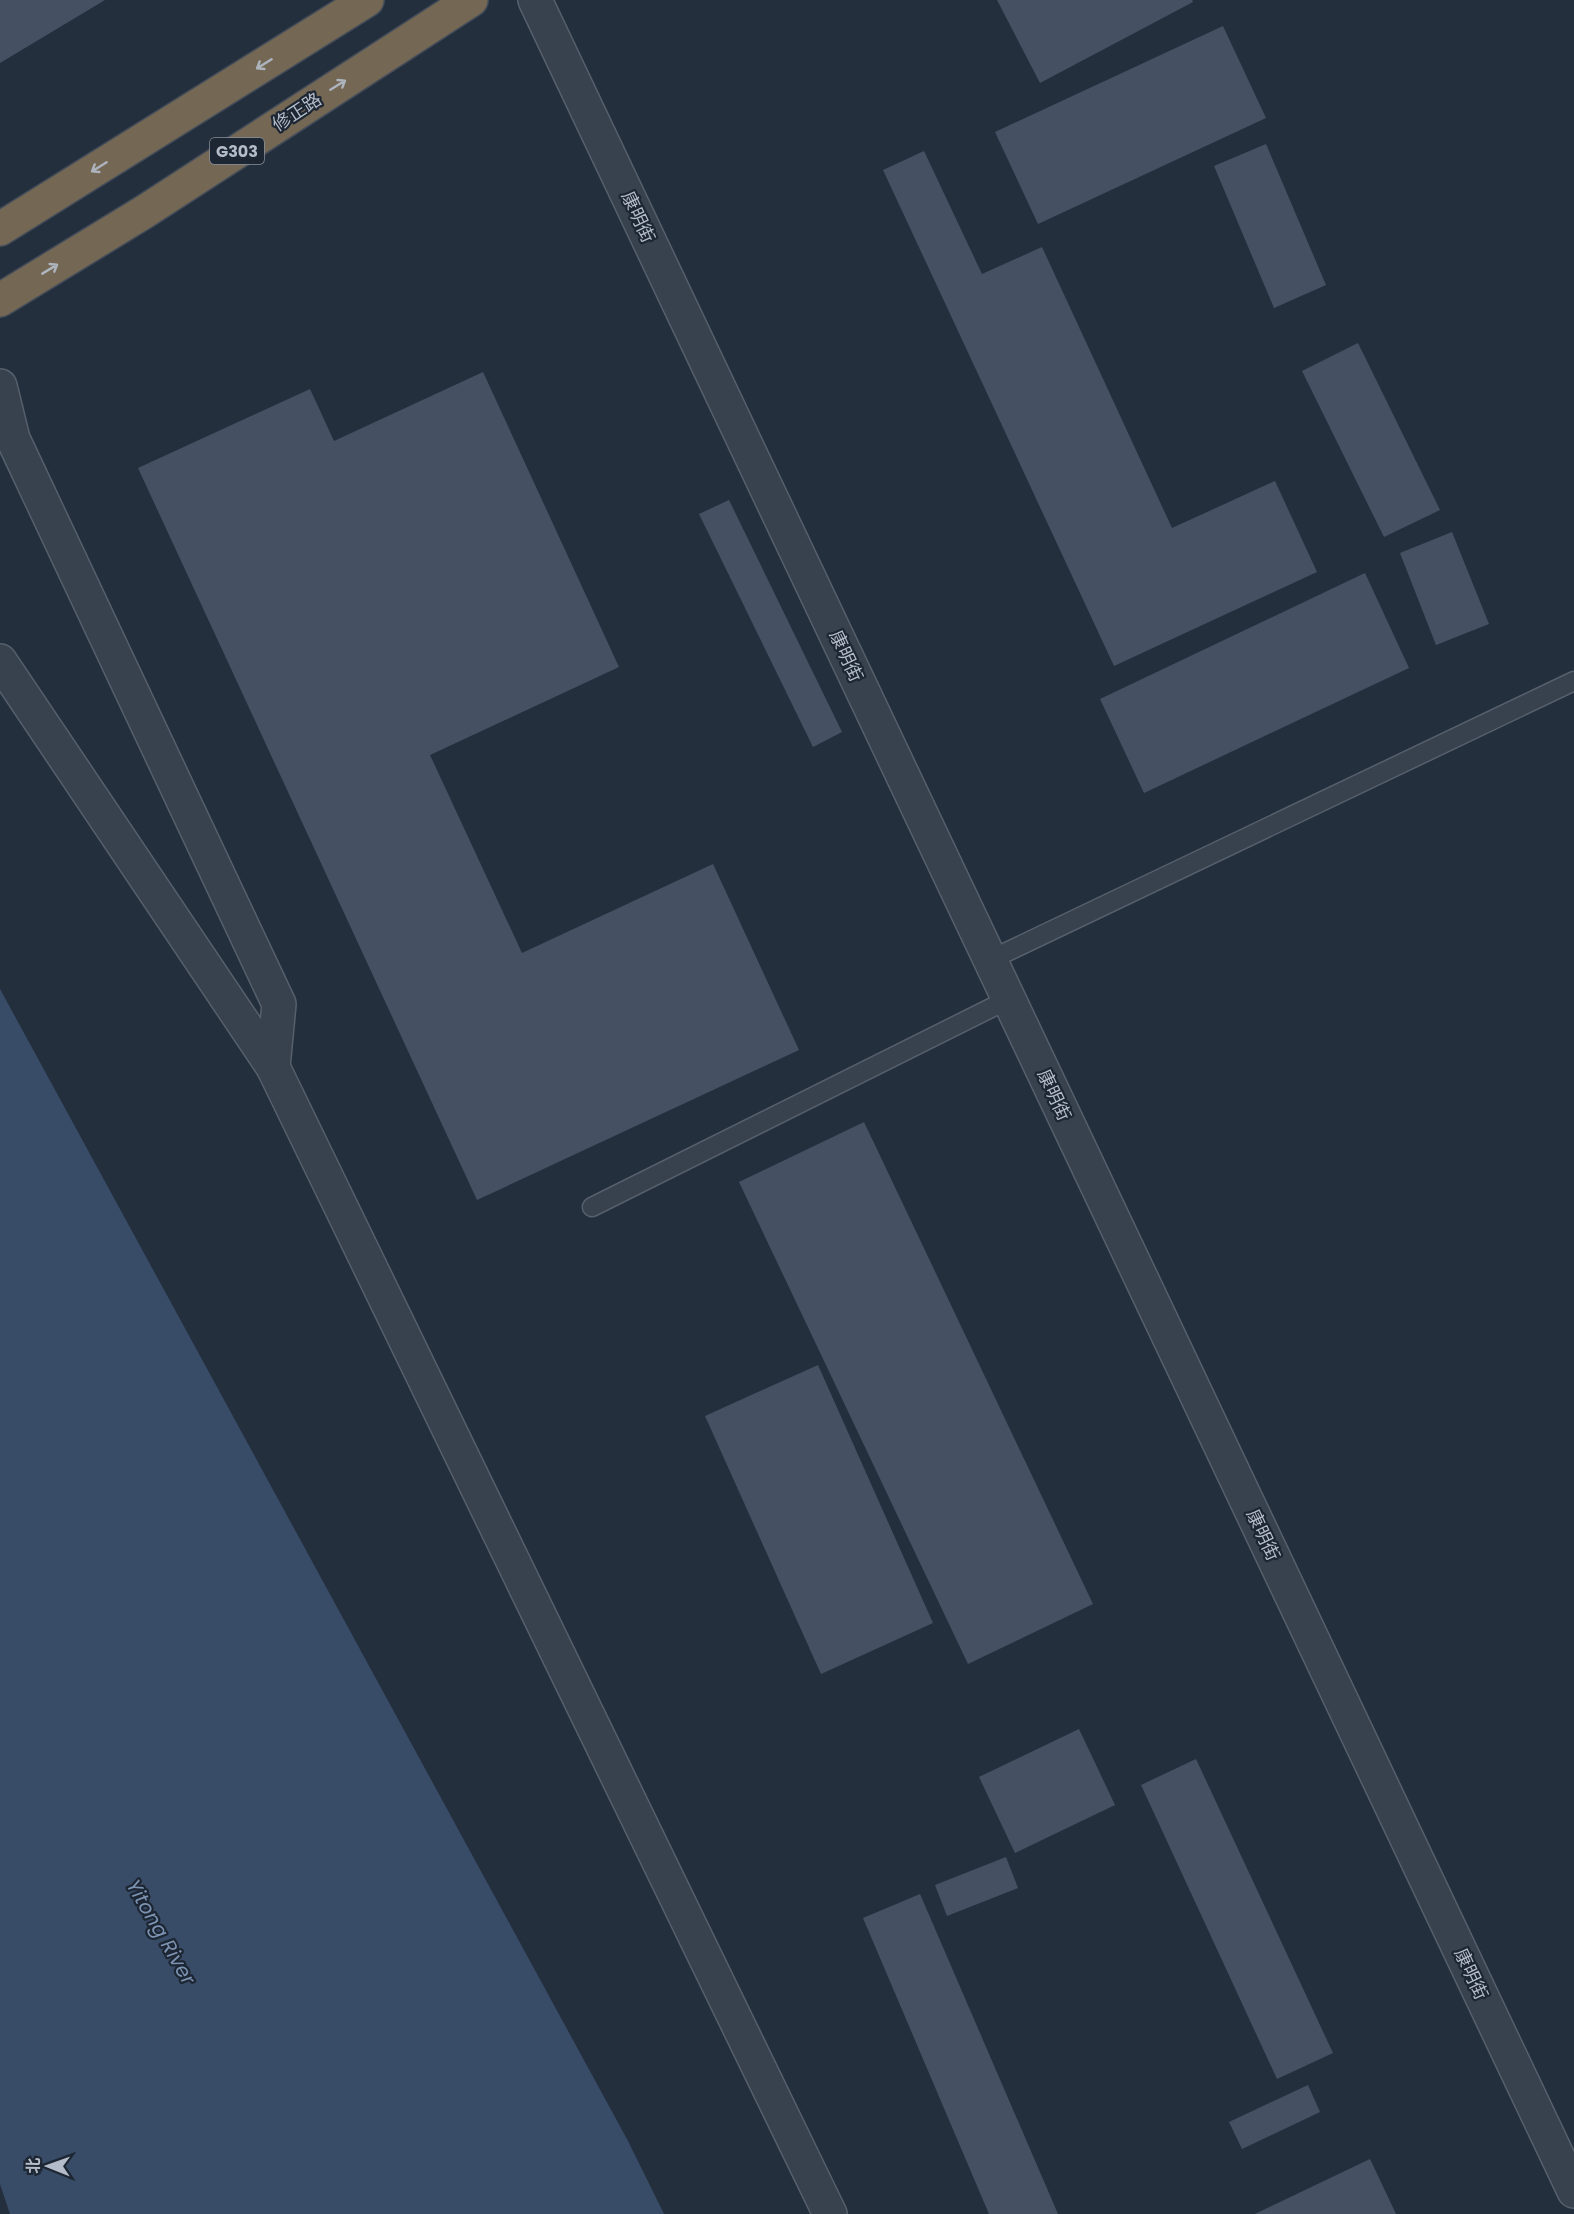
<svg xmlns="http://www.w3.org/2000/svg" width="1574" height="2214" font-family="Poppins,'Noto Sans SC',sans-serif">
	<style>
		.water { fill: #394c67 }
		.building { fill: #455162 }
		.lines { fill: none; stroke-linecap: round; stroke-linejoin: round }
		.lane-casing { stroke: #565f6c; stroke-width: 21 }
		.street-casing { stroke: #565f6c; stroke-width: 36 }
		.highway-casing { stroke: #434c59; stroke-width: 36 }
		.lane { stroke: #38414e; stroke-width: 18 }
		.street { stroke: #38414e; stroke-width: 33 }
		.highway { stroke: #746855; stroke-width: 33 }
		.oneway { stroke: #aeb4bd }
		.labels { text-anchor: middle; stroke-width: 4.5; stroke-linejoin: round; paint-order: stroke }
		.shield { fill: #1d2633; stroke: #878f9c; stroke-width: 1.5 }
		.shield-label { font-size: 16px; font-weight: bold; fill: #b4bcc9 }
		.street-label { font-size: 18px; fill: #b4bcc9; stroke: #1d2633 }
		.water-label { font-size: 20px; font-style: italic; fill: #7c92b1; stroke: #1d2633 }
	</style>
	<rect width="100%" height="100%" fill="#242f3e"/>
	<path class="water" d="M 0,989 L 628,2141 L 664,2214 L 10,2214 L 0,2184 Z"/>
	<g class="building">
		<path d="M 0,0 L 105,0 L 0,63 Z"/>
		<path d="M 997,0 L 1192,0 L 1193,2 L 1040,83 Z"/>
		<path d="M 1223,26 L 1266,118 L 1038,224 L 995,132 Z"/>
		<path d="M 1266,144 L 1326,285 L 1274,308 L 1214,166 Z"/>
		<path d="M 924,151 L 982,274 L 1042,247 L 1172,528 L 1275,481 L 1317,572 L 1114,666 L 883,170 Z"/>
		<path d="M 1358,343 L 1440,510 L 1384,537 L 1302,371 Z"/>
		<path d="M 483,372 L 619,667 L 430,755 L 522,953 L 713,864 L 799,1050 L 477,1200 L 138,468 L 310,389 L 334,441 Z"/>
		<path d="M 729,500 L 842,732 L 813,747 L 699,514 Z"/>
		<path d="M 1452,532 L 1489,624 L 1436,645 L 1400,553 Z"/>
		<path d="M 1365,573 L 1409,668 L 1144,793 L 1100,699 Z"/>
		<path d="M 864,1122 L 1093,1604 L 968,1664 L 739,1182 Z"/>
		<path d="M 818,1365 L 933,1623 L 821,1674 L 705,1416 Z"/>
		<path d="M 1079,1729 L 1115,1805 L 1015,1853 L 979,1777 Z"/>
		<path d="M 1196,1759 L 1333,2053 L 1277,2079 L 1141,1785 Z"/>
		<path d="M 1006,1857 L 1018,1888 L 947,1916 L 935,1885 Z"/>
		<path d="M 920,1894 L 1058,2214 L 989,2214 L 863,1918 Z"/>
		<path d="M 1308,2085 L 1320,2112 L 1242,2149 L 1229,2122 Z"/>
		<path d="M 1370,2159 L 1396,2214 L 1255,2214 Z"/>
	</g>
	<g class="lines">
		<defs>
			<g id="lane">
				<path d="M 990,960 L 1574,681"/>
				<path d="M 592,1207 L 1009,999"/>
			</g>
			<g id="street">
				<path d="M 535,0 L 1574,2191"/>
				<path d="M 0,386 L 13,439 L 279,1004 L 273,1067"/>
				<path d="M 0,661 L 273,1067 L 830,2214"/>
			</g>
			<g id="highway">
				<path d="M 0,229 L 367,0"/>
				<path d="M 0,300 L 144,212 L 471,0"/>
			</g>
		</defs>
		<use href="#lane" class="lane-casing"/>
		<use href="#street" class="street-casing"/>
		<use href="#highway" class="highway-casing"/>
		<use href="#lane" class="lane"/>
		<use href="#street" class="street"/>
		<use href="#highway" class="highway"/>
	</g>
	<defs><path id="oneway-shaft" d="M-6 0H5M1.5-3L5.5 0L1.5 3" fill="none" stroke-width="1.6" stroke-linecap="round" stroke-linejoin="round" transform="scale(1.5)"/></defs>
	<g class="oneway">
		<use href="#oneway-shaft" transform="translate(264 64) rotate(148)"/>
		<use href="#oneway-shaft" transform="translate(338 85) rotate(-32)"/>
		<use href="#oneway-shaft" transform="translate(99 167) rotate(148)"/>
		<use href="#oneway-shaft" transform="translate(50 269) rotate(-31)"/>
	</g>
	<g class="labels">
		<rect class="shield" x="210" y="138" width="54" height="26" rx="4.5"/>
		<g class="shield-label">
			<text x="237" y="157">G303</text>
		</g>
		<g class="street-label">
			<text transform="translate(297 112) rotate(-33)" y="6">修正路</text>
			<text transform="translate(638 217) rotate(65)" y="6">康明街</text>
			<text transform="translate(846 656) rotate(65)" y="6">康明街</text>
			<text transform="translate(1054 1095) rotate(65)" y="6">康明街</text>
			<text transform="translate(1263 1535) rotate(65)" y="6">康明街</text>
			<text transform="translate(1471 1974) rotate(65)" y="6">康明街</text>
		</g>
		<g class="water-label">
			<text transform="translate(161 1932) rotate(60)" y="7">Yitong River</text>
		</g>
	</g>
	<g transform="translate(48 2166) rotate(271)" stroke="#1d2633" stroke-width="4.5" paint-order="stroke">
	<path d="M0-4.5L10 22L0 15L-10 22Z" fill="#b4bcc9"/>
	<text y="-9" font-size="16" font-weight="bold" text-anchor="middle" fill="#b4bcc9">北</text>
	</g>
</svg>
